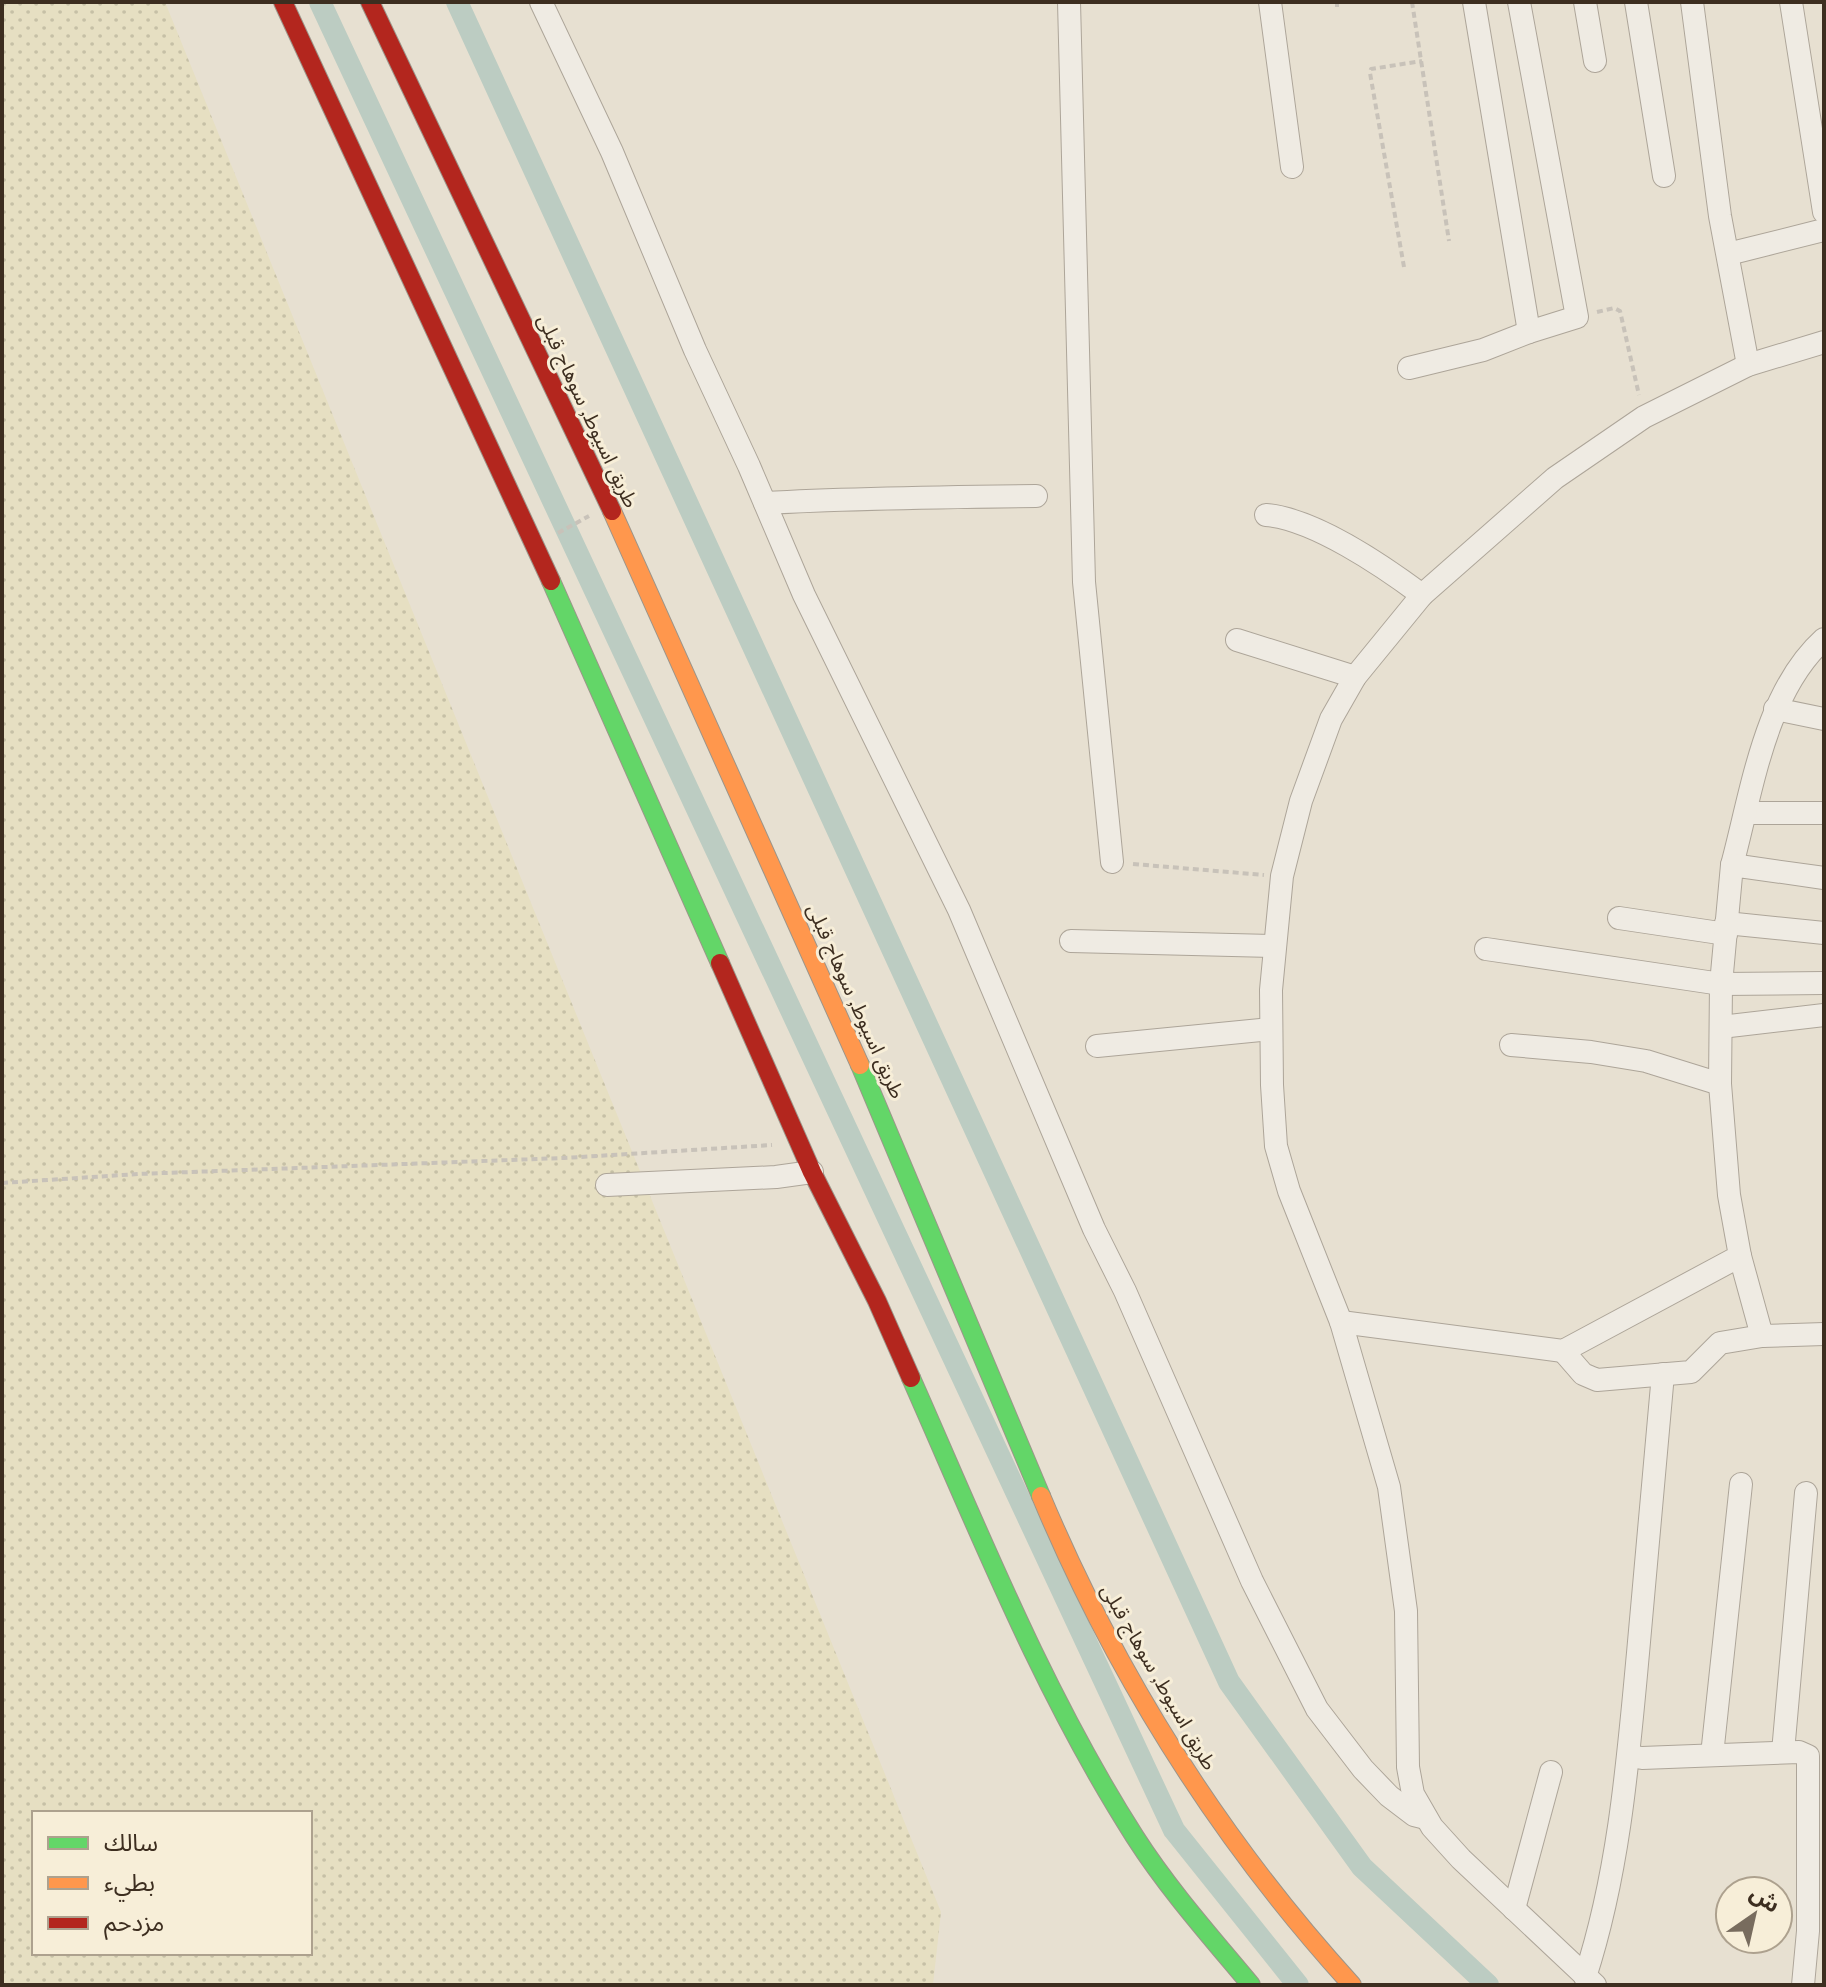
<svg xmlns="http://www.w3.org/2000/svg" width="1826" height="1987" font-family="'Libre Baskerville','Noto Sans Arabic',serif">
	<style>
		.farmland { fill: url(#farmland-dots); fill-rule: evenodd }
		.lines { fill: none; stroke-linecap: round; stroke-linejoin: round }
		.canal { stroke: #bcccc2; stroke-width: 22 }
		.street-casing { stroke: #ada599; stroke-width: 24 }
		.fast-casing { stroke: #9c958a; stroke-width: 20 }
		.slow-casing { stroke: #9c958a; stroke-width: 20 }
		.jam-casing { stroke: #9c958a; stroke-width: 20 }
		.path { stroke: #c8c2b9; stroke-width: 4; stroke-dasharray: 6 4; stroke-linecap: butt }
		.street { stroke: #efebe3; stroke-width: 22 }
		.fast { stroke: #63d668; stroke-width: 18 }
		.slow { stroke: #ff974d; stroke-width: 18 }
		.jam { stroke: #b3261e; stroke-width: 18 }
		.labels { text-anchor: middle; stroke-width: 6; stroke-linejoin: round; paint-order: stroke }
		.street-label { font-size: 20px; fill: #3d2e20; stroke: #f7eed8 }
	</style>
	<defs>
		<pattern id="farmland-dots" width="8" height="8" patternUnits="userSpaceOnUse" patternTransform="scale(2)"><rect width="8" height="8" fill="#e6dfc2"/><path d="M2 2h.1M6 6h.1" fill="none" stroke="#c6c0a6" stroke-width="1.8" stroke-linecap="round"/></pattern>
	</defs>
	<rect width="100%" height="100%" fill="#e7e0d1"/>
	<path class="farmland" d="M 2,2 L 165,2 L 941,1912 L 933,1985 L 2,1985 ZM 34,1813 L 310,1813 L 310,1953 L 34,1953 Z"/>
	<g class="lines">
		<g class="canal">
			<path d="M 320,2 L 1174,1830 L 1298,1985"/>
			<path d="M 457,2 L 1229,1682 L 1362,1867 L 1488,1985"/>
		</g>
		<defs>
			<g id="street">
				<path d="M 541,2 L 612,152 L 695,350 L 749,466 L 804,595 L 959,910 L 1094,1229 L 1125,1291 L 1252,1581 L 1317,1709 L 1363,1769 L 1389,1796 L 1414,1815 L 1426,1818"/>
				<path d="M 1069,2 L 1084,582 L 1112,862"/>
				<path d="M 1270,2 L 1292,167"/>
				<path d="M 1474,2 L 1529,332 L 1577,317 L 1519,2"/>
				<path d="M 1585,2 L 1595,61"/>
				<path d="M 1636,2 L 1664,176"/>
				<path d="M 1692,2 L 1720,216 L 1748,365"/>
				<path d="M 1791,2 L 1824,212"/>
				<path d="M 1728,254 L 1824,230"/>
				<path d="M 1409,368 L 1483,350 L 1529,332"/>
				<path d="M 765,503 C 855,498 945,497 1036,496"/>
				<path d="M 1266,515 C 1314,519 1383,566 1422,595"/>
				<path d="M 1237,640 L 1355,677"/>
				<path d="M 1775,709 L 1824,719"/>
				<path d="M 1746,813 L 1824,813"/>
				<path d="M 1732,865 C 1752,791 1765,692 1824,639"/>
				<path d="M 1619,918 L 1726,934"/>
				<path d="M 1726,923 L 1824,933"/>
				<path d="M 1071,941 L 1273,946"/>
				<path d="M 1486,949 L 1721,984 L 1824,983"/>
				<path d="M 1721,1027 L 1824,1015"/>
				<path d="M 1511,1045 L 1591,1052 L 1646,1061 L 1720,1084"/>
				<path d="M 1097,1046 L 1271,1029"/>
				<path d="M 607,1185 L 776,1177 L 812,1172"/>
				<path d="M 1740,1256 L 1762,1336 L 1824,1334"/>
				<path d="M 1341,1322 L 1563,1351 L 1740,1256 L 1729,1195 L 1720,1084 L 1721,984 L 1732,865 L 1824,878"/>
				<path d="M 1563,1351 L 1583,1374 L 1597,1380 L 1691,1372 L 1720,1343 L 1762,1336"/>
				<path d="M 1783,1752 L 1806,1493"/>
				<path d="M 1712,1755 L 1741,1484"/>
				<path d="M 1629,1756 L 1642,1758 L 1799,1752 L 1808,1756 L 1808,1931 L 1803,1985"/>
				<path d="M 1514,1909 L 1551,1772"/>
				<path d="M 1585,1977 C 1619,1873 1628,1761 1638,1653 C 1646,1560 1655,1467 1663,1374"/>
				<path d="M 1595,1985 L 1461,1859 L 1432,1827 L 1413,1794 L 1408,1767 L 1406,1611 L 1389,1487 L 1341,1322 L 1289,1191 L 1276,1146 L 1272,1085 L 1271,990 L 1282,876 L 1301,801 L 1331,719 L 1355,677 L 1422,595 L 1555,478 L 1644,417 L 1748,365 L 1824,342"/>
			</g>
			<g id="fast">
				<path d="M 551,581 L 720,963"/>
				<path d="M 860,1065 L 1041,1496"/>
				<path d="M 911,1378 C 980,1534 1043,1693 1135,1837 C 1169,1890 1211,1937 1251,1985"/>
			</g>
			<g id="slow">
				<path d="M 612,511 L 860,1065"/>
				<path d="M 1041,1496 C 1117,1677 1220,1840 1352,1985"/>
			</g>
			<g id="jam">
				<path d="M 283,2 L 551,581"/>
				<path d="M 370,2 L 612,511"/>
				<path d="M 720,963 L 812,1172 L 877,1301 L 911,1378"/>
			</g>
		</defs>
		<use href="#street" class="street-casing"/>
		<use href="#fast" class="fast-casing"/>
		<use href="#slow" class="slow-casing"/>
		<use href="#jam" class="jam-casing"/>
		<g class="path">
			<path d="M 1337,2 L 1337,7"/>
			<path d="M 1412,2 L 1449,241"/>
			<path d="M 1404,267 L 1370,73 L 1371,69 L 1422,61"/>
			<path d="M 1597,312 L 1614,308 L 1620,311 L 1639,395"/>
			<path d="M 558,533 L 589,516"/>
			<path d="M 1133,864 L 1264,875"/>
			<path d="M 2,1183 L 138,1174 L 564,1158 L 772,1145"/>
		</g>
		<use href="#street" class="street"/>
		<use href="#fast" class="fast"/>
		<use href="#slow" class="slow"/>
		<use href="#jam" class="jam"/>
	</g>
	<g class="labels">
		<g class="street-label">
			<text transform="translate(588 411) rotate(65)" y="7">طريق اسيوط, سوهاج قبلى</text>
			<text transform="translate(856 1001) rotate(66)" y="7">طريق اسيوط, سوهاج قبلى</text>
			<text transform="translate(1159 1677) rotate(60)" y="7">طريق اسيوط, سوهاج قبلى</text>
		</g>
	</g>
	<rect width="1826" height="1987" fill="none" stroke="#3d2e20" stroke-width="8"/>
	<rect x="32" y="1811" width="280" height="144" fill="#f7eed8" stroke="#ada18e" stroke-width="2"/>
	<rect x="48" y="1837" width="40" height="12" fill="#63d668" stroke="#ada18e" stroke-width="2"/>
	<text x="104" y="1851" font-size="24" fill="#3d2e20">سالك</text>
	<rect x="48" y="1877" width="40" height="12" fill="#ff974d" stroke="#ada18e" stroke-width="2"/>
	<text x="104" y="1891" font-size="24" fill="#3d2e20">بطيء</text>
	<rect x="48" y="1917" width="40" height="12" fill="#b3261e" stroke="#ada18e" stroke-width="2"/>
	<text x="104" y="1931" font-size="24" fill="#3d2e20">مزدحم</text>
	<g transform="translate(1754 1915) rotate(34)"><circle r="38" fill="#f7eed8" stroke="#ada18e" stroke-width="2"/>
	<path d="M0-6L14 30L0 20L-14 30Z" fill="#786c5e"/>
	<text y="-12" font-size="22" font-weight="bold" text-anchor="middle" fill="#3d2e20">ش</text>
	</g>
</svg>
